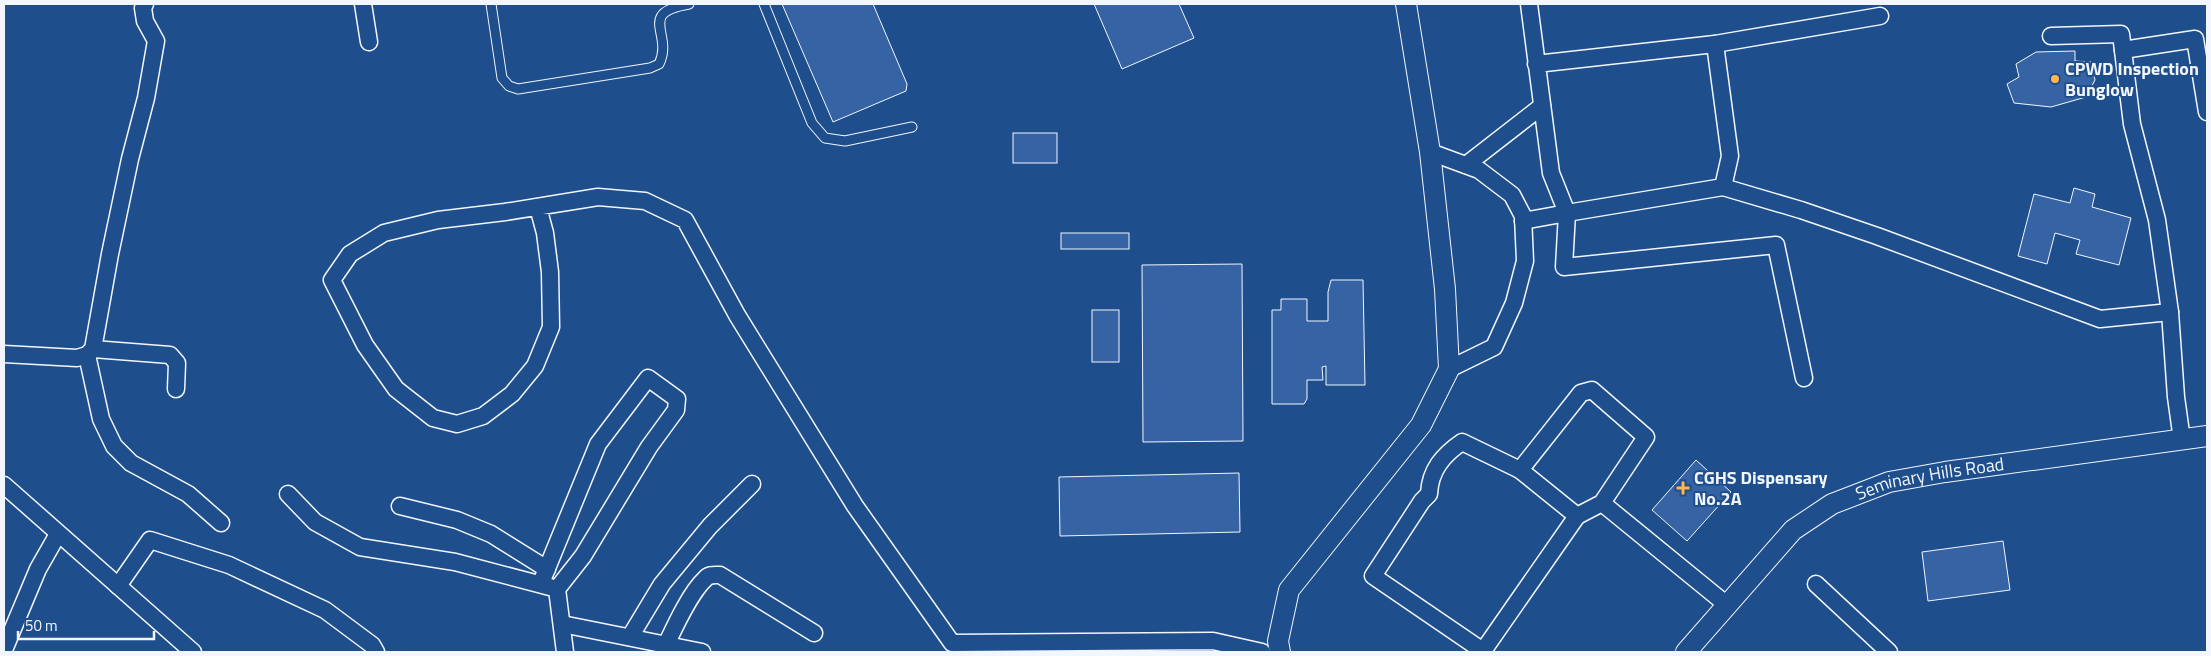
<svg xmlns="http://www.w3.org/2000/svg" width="2211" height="656" font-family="'Titillium Web',sans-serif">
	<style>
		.building { fill: #3563a3; stroke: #f2f6ff }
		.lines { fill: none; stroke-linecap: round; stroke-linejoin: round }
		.service-casing { stroke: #f2f6ff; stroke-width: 11 }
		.minor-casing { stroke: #f2f6ff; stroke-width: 19 }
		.tertiary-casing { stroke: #f2f6ff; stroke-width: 22 }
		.service { stroke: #1f4e8c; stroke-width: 9 }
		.minor { stroke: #1f4e8c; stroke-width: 16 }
		.tertiary { stroke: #1f4e8c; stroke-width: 20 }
		.poi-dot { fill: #ffb74d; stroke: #1f4e8c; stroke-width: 2 }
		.labels { text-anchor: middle; stroke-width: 4; stroke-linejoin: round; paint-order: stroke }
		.poi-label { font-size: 18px; font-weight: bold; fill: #f2f6ff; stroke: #1f4e8c; text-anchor: start }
		.street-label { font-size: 18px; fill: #f2f6ff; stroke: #1f4e8c }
	</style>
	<rect width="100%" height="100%" fill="#1f4e8c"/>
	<g class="building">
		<path d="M 782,4 L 873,4 L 907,84 L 906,91 L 833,122 Z"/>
		<path d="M 1094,4 L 1179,4 L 1194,38 L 1122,69 Z"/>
		<path d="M 2075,51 L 2075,61 L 2091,62 L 2095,80 L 2086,97 L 2051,107 L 2014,103 L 2007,84 L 2019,77 L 2016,64 L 2036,52 Z"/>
		<rect x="1013" y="133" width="44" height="30"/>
		<path d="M 2074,188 L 2095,194 L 2092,207 L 2131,218 L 2119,265 L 2076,254 L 2080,240 L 2055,233 L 2047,264 L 2018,256 L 2034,194 L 2070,203 Z"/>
		<rect x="1061" y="233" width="68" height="16"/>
		<path d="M 1242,264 L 1243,441 L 1143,442 L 1142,265 Z"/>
		<path d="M 1331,280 L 1363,280 L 1365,385 L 1326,385 L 1326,366 L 1322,367 L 1323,380 L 1307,380 L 1307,399 L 1304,404 L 1272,404 L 1272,310 L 1281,310 L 1281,299 L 1307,299 L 1307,321 L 1328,321 L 1328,292 Z"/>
		<rect x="1092" y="310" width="27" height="52"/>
		<path d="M 1696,460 L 1731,492 L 1687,541 L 1652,510 Z"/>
		<path d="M 1239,473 L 1240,532 L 1060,536 L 1059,477 Z"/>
		<path d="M 2003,541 L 2010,590 L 1928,601 L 1922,552 Z"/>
	</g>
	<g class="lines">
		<defs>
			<g id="service">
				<path d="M 491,4 L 502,78 L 509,86 L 518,89 L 650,68 L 659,64 C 674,34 636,13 689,4"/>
				<path d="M 764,4 L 812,123 L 825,138 L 845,141 L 912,127"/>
			</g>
			<g id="minor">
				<path d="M 363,4 L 369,42"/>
				<path d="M 1529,4 L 1551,173 L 1567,213 L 1723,187 L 1730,156 L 1715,44 L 1536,64"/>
				<path d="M 2051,36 L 2121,34 L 2132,124 L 2157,220 L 2170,312 L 2176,397 L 2182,440"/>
				<path d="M 1715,44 L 1880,16"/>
				<path d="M 2123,50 L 2195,39 L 2207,112"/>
				<path d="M 1430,152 L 1479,170 L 1512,195 L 1523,216 L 1525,261 L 1514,303 L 1494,347 L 1449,369"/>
				<path d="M 1466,165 L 1542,106"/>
				<path d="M 1723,187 L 1801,210 L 1877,236 L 2100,319 L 2170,312"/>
				<path d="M 538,207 L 545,233 L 550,272 L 551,327 L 535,366 L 512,394 L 483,416 L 457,424 L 433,418 L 396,389 L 365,345 L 332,280 L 350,254 L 384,233 L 438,220 L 505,212 L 598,197 L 645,201 L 685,220 L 737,315 L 855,506 L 952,643 L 1213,641 L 1262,652"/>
				<path d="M 1523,221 L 1567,213 L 1564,267 L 1776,245 L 1804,378"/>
				<path d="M 93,349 L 170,355 L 177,363 L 176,389"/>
				<path d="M 4,354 L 77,358 L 87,355 L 93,349 L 110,254 L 130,159 L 146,98 L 156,41 L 145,21 L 143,8 L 145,4"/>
				<path d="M 87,355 L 101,419 L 114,446 L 131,463 L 188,494 L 221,523"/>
				<path d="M 1520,470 L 1462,442 C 1443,455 1430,470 1429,494 L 1422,501 L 1373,576 L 1483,651 L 1577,516"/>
				<path d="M 4,485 L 193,652"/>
				<path d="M 288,494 L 315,522 L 360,547 L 455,562 L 550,587"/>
				<path d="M 1602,503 L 1577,516 L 1520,470 L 1581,393 L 1592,390 L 1646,437 L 1602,503 L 1727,605"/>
				<path d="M 400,506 L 457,520 L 491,534 L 547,569"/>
				<path d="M 541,583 L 598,444 L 648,378 L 677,399 L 676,410 L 649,447 L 583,556 L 557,589 L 565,652"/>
				<path d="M 1816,584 L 1889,652"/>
				<path d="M 118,586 L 150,540 L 229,565 L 325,610 L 372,645 L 376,652"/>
				<path d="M 562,624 L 702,652"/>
				<path d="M 630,637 L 662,584 L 710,526 L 752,484"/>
				<path d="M 666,645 C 675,626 690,593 705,579 C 709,574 714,575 720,575 L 814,633"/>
				<path d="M 4,650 L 38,569 L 58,534"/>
			</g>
			<g id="tertiary">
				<path d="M 1280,652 L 1278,641 L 1289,590 L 1421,425 L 1449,369 L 1445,289 L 1430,152 L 1406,4"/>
				<path id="s1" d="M 1686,652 L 1793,530 L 1832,504 L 1889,482 L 1945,472 L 2207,436"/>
			</g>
		</defs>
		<use href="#service" class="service-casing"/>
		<use href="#minor" class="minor-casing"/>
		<use href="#tertiary" class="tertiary-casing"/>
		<use href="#service" class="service"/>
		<use href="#minor" class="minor"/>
		<use href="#tertiary" class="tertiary"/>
	</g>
	<g class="poi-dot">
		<circle cx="2055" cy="79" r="5"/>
		<path d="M1680.5 480.5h5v5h5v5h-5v5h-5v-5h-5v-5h5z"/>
	</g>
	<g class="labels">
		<g class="poi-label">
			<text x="2065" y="75">CPWD Inspection<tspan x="2065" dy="21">Bunglow</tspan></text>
			<text x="1694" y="484">CGHS Dispensary<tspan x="1694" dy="21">No.2A</tspan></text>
		</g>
		<g class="street-label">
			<text dy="6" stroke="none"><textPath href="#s1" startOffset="311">Seminary Hills Road</textPath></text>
		</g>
	</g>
	<rect width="2211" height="656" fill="none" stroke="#f2f6ff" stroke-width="10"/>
	<path d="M18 631v8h136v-8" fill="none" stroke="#f2f6ff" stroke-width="2.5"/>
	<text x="25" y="631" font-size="15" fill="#f2f6ff" stroke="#1f4e8c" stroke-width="4" paint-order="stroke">50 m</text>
</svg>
